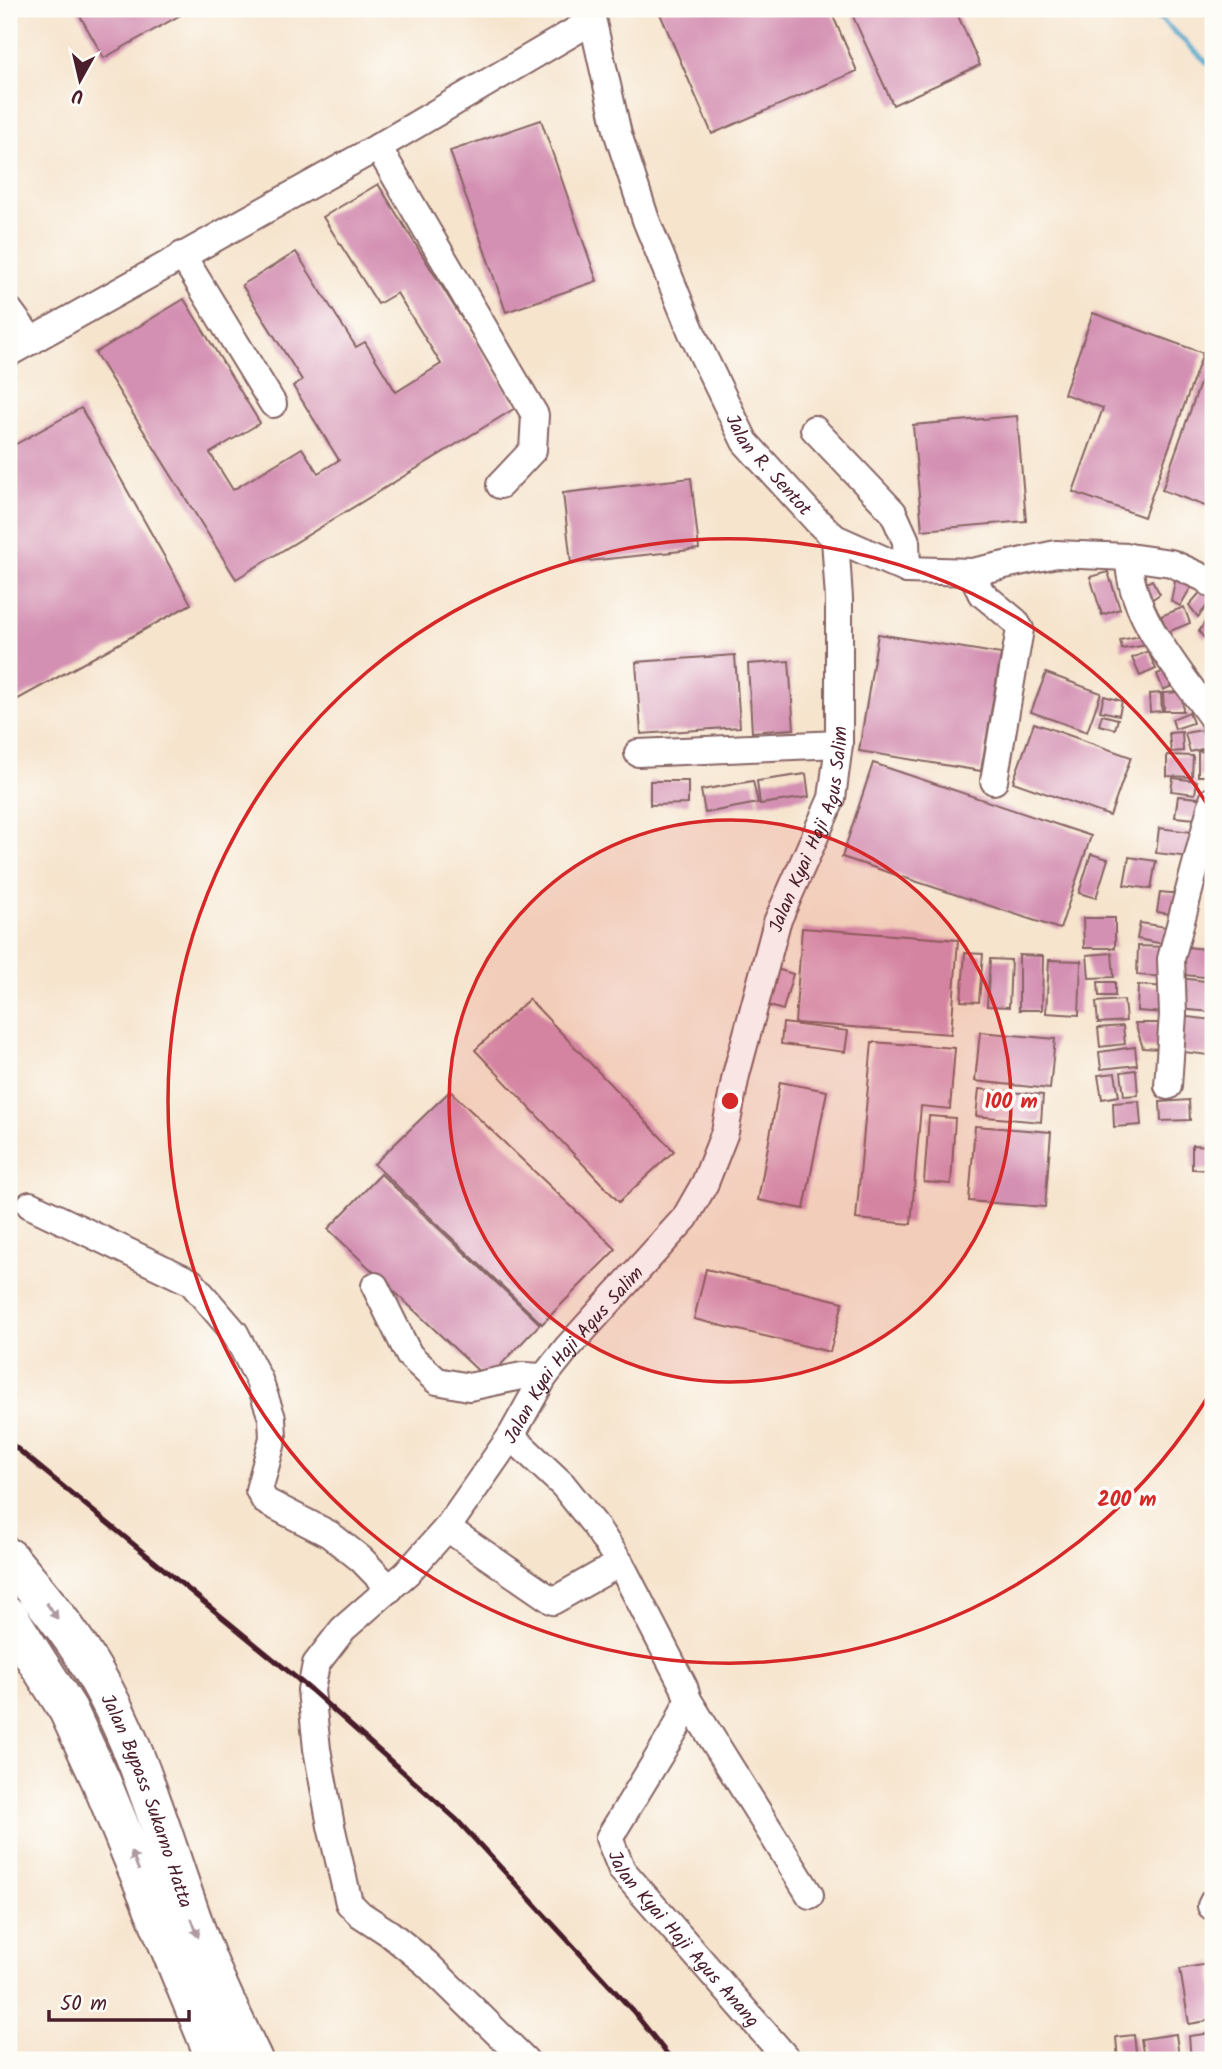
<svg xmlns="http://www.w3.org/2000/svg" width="1222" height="2069" font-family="Kalam,sans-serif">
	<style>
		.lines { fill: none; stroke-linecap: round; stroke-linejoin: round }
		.stream { stroke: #4fa5cb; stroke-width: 5 }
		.building { fill: #d490b2 }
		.minor-casing { stroke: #866464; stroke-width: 30 }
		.highway-casing { stroke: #866464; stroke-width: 42 }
		.minor { stroke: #fff; stroke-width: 26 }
		.highway { stroke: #fff; stroke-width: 38 }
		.rail { stroke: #4a1f2b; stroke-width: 5 }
		.oneway { fill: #ae9aa0 }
		.ring { fill: none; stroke: #d62828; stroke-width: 3.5 }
		.labels { text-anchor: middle; stroke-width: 7; stroke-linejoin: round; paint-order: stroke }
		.street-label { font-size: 19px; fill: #4a1f2b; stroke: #fdfcf7 }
		.centre { fill: #d62828; stroke: #fdfcf7; stroke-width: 3.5 }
		.ring-label { font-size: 21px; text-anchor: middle; font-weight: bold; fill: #d62828; stroke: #fdfcf7; stroke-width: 7; stroke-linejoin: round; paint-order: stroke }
	</style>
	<rect width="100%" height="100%" fill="#fdfcf7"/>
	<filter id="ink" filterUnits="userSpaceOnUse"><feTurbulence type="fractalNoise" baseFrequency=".0143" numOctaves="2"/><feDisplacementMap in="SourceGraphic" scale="14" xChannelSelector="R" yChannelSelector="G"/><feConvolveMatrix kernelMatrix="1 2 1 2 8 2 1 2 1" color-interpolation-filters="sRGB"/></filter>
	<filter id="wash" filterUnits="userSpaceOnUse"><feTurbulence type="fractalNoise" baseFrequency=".00686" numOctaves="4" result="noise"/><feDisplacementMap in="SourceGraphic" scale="28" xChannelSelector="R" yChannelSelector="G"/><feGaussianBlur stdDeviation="1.57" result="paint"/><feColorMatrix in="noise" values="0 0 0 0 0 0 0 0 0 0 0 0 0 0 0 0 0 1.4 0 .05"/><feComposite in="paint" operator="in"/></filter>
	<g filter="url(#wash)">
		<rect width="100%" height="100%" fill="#f6e4cd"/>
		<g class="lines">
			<path class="stream" d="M 1150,9 L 1213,68"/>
		</g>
		<g id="blocks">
			<g class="building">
				<path d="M 76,9 L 191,9 L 104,58 Z"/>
				<path d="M 658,9 L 830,9 L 857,71 L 712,134 Z"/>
				<path d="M 852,9 L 955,9 L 980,65 L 893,105 L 850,10 Z"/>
				<path d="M 541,120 L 597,281 L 506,312 L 450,151 Z"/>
				<path d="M 378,184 L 517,407 L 236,579 L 95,353 L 184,299 L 260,423 L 210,453 L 233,490 L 302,448 L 318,473 L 339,460 L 293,386 L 302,380 L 242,285 L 296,252 L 356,347 L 365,342 L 396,392 L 441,364 L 397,293 L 378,304 L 323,217 Z"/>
				<path d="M 1093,313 L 1203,353 L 1144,517 L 1073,492 L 1103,408 L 1064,394 Z"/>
				<path d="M 1213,347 L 1213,509 L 1162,490 Z"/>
				<path d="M 81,408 L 191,604 L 9,704 L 9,448 Z"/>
				<path d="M 1017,416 L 1026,521 L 922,530 L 913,425 Z"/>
				<path d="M 691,478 L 699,549 L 571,563 L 563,493 Z"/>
				<path d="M 1108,572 L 1120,609 L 1102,615 L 1090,577 Z"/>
				<path d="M 1177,572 L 1194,582 L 1180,606 L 1171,601 Z"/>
				<path d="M 1152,580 L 1160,594 L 1148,602 L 1139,587 Z"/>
				<path d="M 1205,587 L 1213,594 L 1213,598 L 1198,617 L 1189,605 Z"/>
				<path d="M 1184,607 L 1190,623 L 1168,632 L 1161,616 Z"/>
				<path d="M 1213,611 L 1213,625 L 1204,638 L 1199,631 Z"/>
				<path d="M 878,634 L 1001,654 L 981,771 L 859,751 Z"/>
				<path d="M 1146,635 L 1148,645 L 1122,649 L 1120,640 Z"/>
				<path d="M 1148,651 L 1156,669 L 1140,676 L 1132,658 Z"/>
				<path d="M 735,655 L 740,727 L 641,734 L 636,662 Z"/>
				<path d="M 789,661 L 794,729 L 752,732 L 748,664 Z"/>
				<path d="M 1176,667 L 1182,682 L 1163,690 L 1157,674 Z"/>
				<path d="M 1046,673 L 1101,693 L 1087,732 L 1031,712 Z"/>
				<path d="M 1182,692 L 1183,711 L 1164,711 L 1163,693 Z"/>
				<path d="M 1161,693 L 1162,711 L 1150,712 L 1149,694 Z"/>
				<path d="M 1104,696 L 1122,701 L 1119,715 L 1100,711 Z"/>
				<path d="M 1189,712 L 1193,723 L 1175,729 L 1172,719 Z"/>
				<path d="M 1102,715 L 1118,719 L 1115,729 L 1099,725 Z"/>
				<path d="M 1034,723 L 1131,757 L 1110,816 L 1013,782 Z"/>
				<path d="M 1202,730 L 1206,748 L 1190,752 L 1185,733 Z"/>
				<path d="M 1182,732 L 1183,751 L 1171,752 L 1169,733 Z"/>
				<path d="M 1198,751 L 1213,752 L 1213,776 L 1198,776 Z"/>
				<path d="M 1167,755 L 1193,756 L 1192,777 L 1167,776 Z"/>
				<path d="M 873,763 L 1091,836 L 1060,929 L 842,857 Z"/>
				<path d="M 806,774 L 809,797 L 760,804 L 757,781 Z"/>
				<path d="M 1173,778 L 1197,781 L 1195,794 L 1171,791 Z"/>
				<path d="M 650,781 L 688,781 L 688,804 L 650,805 Z"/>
				<path d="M 753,781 L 758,803 L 705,813 L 701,790 Z"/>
				<path d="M 1178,796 L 1208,799 L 1206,820 L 1175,817 Z"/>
				<path d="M 1159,828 L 1192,832 L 1189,857 L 1156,853 Z"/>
				<path d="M 1091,854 L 1108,859 L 1096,898 L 1079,893 Z"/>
				<path d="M 1129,857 L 1156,861 L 1151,889 L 1124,885 Z"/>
				<path d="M 1160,892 L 1180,894 L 1177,915 L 1157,912 Z"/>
				<path d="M 1083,918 L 1115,918 L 1115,948 L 1084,948 Z"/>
				<path d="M 1140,923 L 1167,927 L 1164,944 L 1137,939 Z"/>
				<path d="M 802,928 L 958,940 L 951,1034 L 795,1023 Z"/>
				<path d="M 1138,946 L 1167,947 L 1165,977 L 1137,975 Z"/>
				<path d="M 1178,946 L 1213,950 L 1213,978 L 1176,974 Z"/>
				<path d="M 965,953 L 983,954 L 979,1002 L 961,1001 Z"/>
				<path d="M 1112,953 L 1114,977 L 1089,978 L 1087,955 Z"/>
				<path d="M 1019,955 L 1043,956 L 1042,1010 L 1019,1010 Z"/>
				<path d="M 990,959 L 1011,960 L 1009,1007 L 987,1006 Z"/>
				<path d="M 1049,960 L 1081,961 L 1079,1015 L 1046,1013 Z"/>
				<path d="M 773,968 L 793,974 L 783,1010 L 763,1004 Z"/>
				<path d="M 1180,978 L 1213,982 L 1213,1012 L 1177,1009 Z"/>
				<path d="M 1098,982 L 1115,982 L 1115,996 L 1099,996 Z"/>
				<path d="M 1138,985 L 1167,987 L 1166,1013 L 1137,1011 Z"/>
				<path d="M 529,999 L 674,1151 L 619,1202 L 475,1050 Z"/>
				<path d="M 1124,1000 L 1126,1021 L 1098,1023 L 1096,1002 Z"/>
				<path d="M 1179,1016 L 1213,1020 L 1208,1055 L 1175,1051 Z"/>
				<path d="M 783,1023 L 848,1031 L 845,1052 L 781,1044 Z"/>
				<path d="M 1135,1023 L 1163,1023 L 1162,1049 L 1143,1048 Z"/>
				<path d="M 1123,1026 L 1125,1044 L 1100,1047 L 1098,1028 Z"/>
				<path d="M 980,1032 L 1055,1039 L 1050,1089 L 975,1081 Z"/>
				<path d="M 872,1042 L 955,1048 L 950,1109 L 921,1106 L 911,1224 L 856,1219 Z"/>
				<path d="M 1135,1047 L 1137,1065 L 1101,1069 L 1099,1052 Z"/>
				<path d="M 1136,1070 L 1138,1095 L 1124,1096 L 1121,1072 Z"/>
				<path d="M 1115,1073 L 1119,1096 L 1102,1099 L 1098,1075 Z"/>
				<path d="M 780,1082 L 827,1091 L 804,1209 L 758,1200 Z"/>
				<path d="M 979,1089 L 1043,1095 L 1041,1122 L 976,1116 Z"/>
				<path d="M 450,1091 L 616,1249 L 542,1324 L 374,1164 Z"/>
				<path d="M 1189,1100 L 1190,1120 L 1161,1121 L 1160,1102 Z"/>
				<path d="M 1139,1101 L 1141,1125 L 1114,1127 L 1113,1103 Z"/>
				<path d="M 929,1116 L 955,1118 L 951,1184 L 924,1182 Z"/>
				<path d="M 975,1126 L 1051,1132 L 1045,1207 L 969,1201 Z"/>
				<path d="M 1192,1145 L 1213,1146 L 1213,1170 L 1192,1169 Z"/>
				<path d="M 381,1174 L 540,1324 L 487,1379 L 328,1229 Z"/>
				<path d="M 706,1269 L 843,1302 L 830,1352 L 694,1319 Z"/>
				<path d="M 1213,1963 L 1213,2020 L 1189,2024 L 1180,1969 Z"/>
				<path d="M 1213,2033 L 1213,2060 L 1191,2060 L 1189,2036 Z"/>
				<path d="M 1176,2034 L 1179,2057 L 1144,2060 L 1141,2039 Z"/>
				<path d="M 1134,2035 L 1137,2060 L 1118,2060 L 1116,2037 Z"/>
			</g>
		</g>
	</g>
	<g filter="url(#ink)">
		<use href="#blocks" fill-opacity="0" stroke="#866464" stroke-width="2"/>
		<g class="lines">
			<defs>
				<g id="minor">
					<path id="s1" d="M 590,9 L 618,134 L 646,220 L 692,333 L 745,442 L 817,521 L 835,538 L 907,570 L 972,572 L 1056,554 L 1129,557 L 1171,563 L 1204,578 L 1213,585"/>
					<path d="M 378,147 L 535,415 L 533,450 L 500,485"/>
					<path d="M 182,255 L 273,404"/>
					<path d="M 9,310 L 32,341"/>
					<path d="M 9,353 L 378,147 L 592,21"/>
					<path d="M 814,429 L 893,512 L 906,541 L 907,570"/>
					<path d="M 1129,557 C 1128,614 1182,674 1213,719"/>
					<path d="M 972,572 L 981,593 L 1015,621 L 1020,629 L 994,781"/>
					<path d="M 638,753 L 839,744"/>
					<path d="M 1168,1086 L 1173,1014 L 1171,959 L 1213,800"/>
					<path d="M 30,1205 L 191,1282 L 235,1333 L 259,1380 L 272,1418 L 273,1438 L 259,1490 L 265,1501 L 329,1534 L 361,1559 L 390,1589"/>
					<path d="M 375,1286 L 409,1355 L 437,1381 L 469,1387 L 522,1376 L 544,1377"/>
					<path id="s2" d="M 511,1436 L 563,1485 L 594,1524 L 620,1563 L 684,1687 L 688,1700 L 676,1728 L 609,1838 L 622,1870 L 788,2060"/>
					<path d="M 447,1528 L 553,1601 L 620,1563"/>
					<path d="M 688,1700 L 810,1895"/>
					<path d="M 1211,1906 L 1213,1902"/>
					<path id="s3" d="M 525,2060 L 426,1963 L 389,1933 L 360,1914 L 349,1903 L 331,1826 L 317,1749 L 311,1690 L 316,1664 L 343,1629 L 407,1573 L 447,1528 L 511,1436 L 544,1377 L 567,1348 L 685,1218 L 705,1183 L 725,1132 L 736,1075 L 777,922 L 832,798 L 839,744 L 839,599 L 835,538"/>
				</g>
				<g id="highway">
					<path id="s4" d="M 9,1558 C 36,1591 64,1623 86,1659 C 142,1747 166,1853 203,1949 C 217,1987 236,2024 253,2060"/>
					<path d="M 9,1617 L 68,1710 L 101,1781 L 216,2060"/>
				</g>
			</defs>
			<use href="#minor" class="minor-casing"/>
			<use href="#highway" class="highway-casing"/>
			<use href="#minor" class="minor"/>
			<use href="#highway" class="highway"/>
			<path class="rail" d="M 9,1442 L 311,1690 L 456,1819 L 633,2011 L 672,2060"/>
		</g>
		<defs><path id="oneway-solid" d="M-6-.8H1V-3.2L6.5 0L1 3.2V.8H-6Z" transform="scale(1.75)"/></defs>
		<g class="oneway">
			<use href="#oneway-solid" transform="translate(52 1611) rotate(54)"/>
			<use href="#oneway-solid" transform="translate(135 1861) rotate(-112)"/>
			<use href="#oneway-solid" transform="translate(195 1928) rotate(70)"/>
		</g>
	</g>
	<circle cx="730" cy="1101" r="281" fill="#d62828" fill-opacity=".12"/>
	<g class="ring">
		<circle cx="730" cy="1101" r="281"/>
		<path d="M1212 1390A562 562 0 1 1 1212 812"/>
	</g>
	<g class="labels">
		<g class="street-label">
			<text dy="7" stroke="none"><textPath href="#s1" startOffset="494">Jalan R. Sentot</textPath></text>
			<text dy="7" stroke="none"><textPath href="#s3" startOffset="1472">Jalan Kyai Haji Agus Salim</textPath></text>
			<text dy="7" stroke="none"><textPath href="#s3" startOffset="884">Jalan Kyai Haji Agus Salim</textPath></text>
			<text dy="7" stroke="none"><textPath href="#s4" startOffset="282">Jalan Bypass Sukarno Hatta</textPath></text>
			<text dy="7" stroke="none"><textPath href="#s2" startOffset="607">Jalan Kyai Haji Agus Anang</textPath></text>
		</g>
	</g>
	<circle cx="730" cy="1101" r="10" class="centre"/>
	<g class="ring-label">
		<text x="1011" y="1108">100 m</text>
		<text x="1127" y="1506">200 m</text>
	</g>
	<rect width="1222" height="2069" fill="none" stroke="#fdfcf7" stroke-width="35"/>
	<g transform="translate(80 80) rotate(188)" stroke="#fdfcf7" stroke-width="5" paint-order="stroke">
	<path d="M0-5L12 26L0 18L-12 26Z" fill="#4a1f2b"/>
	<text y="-10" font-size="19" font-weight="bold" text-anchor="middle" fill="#4a1f2b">U</text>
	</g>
	<path d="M49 2010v10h140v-10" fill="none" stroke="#4a1f2b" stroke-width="3.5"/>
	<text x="60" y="2010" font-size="21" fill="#4a1f2b" stroke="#fdfcf7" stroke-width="5" paint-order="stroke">50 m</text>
</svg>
